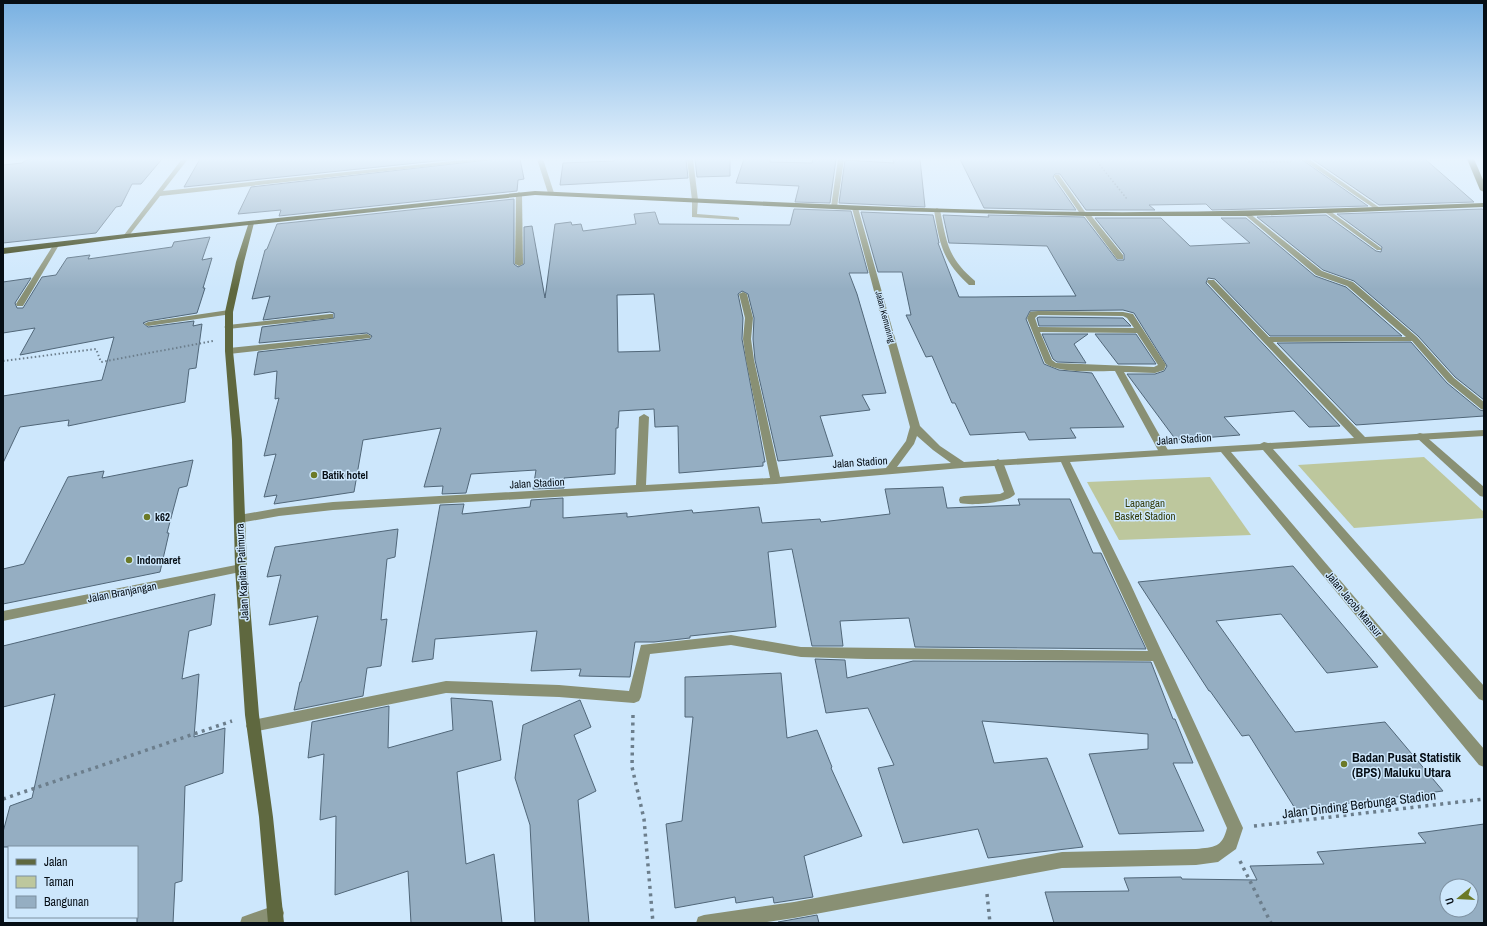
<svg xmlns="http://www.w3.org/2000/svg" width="1487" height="926" font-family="'Archivo Narrow',sans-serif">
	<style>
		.green { fill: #bdc79d }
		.building { fill: #95aec2; stroke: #516779; fill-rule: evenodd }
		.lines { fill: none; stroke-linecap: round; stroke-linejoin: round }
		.path-far2 { stroke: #6c7e8c; stroke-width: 1.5; stroke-dasharray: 1.5 2; stroke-linecap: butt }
		.path-far1 { stroke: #6c7e8c; stroke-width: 2; stroke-dasharray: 1.5 2.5; stroke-linecap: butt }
		.path { stroke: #6c7e8c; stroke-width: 3.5; stroke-dasharray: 3 4.5; stroke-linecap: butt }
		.lane { fill: #899074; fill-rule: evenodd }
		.street { fill: #899074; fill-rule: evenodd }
		.secondary { fill: #5f683f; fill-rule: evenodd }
		.highway { fill: #2b3200; fill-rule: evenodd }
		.poi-dot { fill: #6c7a28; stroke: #cde7fc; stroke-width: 1.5 }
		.labels { text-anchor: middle; stroke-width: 3; stroke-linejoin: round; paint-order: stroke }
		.far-street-label { font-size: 9px; fill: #060e15; stroke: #cde7fc }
		.street-label { font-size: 11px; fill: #060e15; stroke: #cde7fc }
		.poi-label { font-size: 11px; font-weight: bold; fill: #060e15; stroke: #cde7fc; text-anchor: start }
		.park-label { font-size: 11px; fill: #323a07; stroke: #cde7fc }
		.near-poi-label { font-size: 13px; font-weight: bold; fill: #060e15; stroke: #cde7fc; text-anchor: start }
		.near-street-label { font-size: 13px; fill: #060e15; stroke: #cde7fc }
	</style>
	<rect width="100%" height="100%" fill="#cde7fc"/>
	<g class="green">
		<path d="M 1424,457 L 1484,512 L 1484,518 L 1354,528 L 1298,465 Z"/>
		<path d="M 1210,477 L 1251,535 L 1119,540 L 1087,482 Z"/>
	</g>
	<g class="building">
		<path d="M 34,159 L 162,159 L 141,184 L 132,184 L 121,206 L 116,207 L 96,233 L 3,243 L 3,165 L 22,163 L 26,160 Z"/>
		<path d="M 200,159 L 456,159 L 184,187 Z"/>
		<path d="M 496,159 L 520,159 L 524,179 L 518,180 L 517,191 L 279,216 L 281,210 L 238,214 L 251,187 Z"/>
		<path d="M 614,159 L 686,159 L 688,178 L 560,185 L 563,163 L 614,161 Z"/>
		<path d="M 695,159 L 730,159 L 730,176 L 697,177 Z"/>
		<path d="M 744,159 L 770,159 L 770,162 L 812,163 L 813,159 L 836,159 L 830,203 L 795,202 L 799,186 L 736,183 Z"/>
		<path d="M 893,159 L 920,159 L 925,207 L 839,203 L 845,160 L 894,163 Z"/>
		<path d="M 960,159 L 1301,159 L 1368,206 L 1212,210 L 1206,204 L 1149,205 L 1155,210 L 1086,210 L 1060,174 L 1055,174 L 1053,177 L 1076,210 L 984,208 Z"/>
		<path d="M 1312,159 L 1425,159 L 1474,202 L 1379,205 Z"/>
		<path d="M 514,199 L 514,264 L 518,267 L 524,264 L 524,227 L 532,226 L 545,298 L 555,224 L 571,222 L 572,225 L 581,224 L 583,231 L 636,224 L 634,214 L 655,212 L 659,224 L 790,225 L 794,209 L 851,211 L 868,273 L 849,273 L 857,294 L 886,393 L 862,395 L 870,410 L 820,416 L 833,456 L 778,461 L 755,360 L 753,339 L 754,318 L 748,294 L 742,291 L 738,294 L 743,318 L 742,339 L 765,462 L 763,462 L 763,466 L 679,473 L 678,426 L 655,427 L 654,409 L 619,411 L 618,428 L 616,428 L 615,474 L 564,478 L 564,488 L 533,489 L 536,470 L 471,474 L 466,493 L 442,494 L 443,486 L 424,487 L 441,428 L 363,440 L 354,492 L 274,504 L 277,495 L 264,497 L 276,454 L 264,456 L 279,398 L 275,399 L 277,371 L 254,375 L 258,352 L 370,339 L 372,336 L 367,333 L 259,343 L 262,327 L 334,318 L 334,313 L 330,312 L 263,320 L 270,296 L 252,299 L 265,250 L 267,249 L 277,224 ZM 654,294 L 660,351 L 618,352 L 617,295 Z"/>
		<path d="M 1482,209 L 1484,210 L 1484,400 L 1455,377 L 1418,336 L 1354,281 L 1323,270 L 1257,217 L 1326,215 L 1376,251 L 1381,252 L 1382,247 L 1337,214 Z"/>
		<path d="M 861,212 L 933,215 L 939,243 L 938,243 L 959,297 L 975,297 L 1076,296 L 1047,246 L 949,243 L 943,215 L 989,217 L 988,215 L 1084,217 L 1117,260 L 1124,260 L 1124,254 L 1095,218 L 1161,218 L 1190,246 L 1250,243 L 1221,218 L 1246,218 L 1315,276 L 1346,287 L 1402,336 L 1270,336 L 1215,279 L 1208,278 L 1206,283 L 1340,426 L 1309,427 L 1294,411 L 1224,417 L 1240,435 L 1176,440 L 1127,374 L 1155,374 L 1164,371 L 1167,366 L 1134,313 L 1123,310 L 1030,311 L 1026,319 L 1044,364 L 1059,370 L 1092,373 L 1124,427 L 1070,428 L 1076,438 L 1029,440 L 1025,432 L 970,435 L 955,403 L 952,403 L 932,356 L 926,357 L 906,315 L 911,315 L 902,272 L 878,272 Z"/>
		<path d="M 210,237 L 202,260 L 212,258 L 203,288 L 205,288 L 197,313 L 148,321 L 143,323 L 148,327 L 194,321 L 193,326 L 202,324 L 196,368 L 189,369 L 185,402 L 68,426 L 69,420 L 20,427 L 3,463 L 3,396 L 102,380 L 114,337 L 20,355 L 35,328 L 3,333 L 3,282 L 31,278 L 15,303 L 17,308 L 23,308 L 42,277 L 56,275 L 67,258 L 90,255 L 88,259 L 172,247 L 174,242 Z"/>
		<path d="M 1039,317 L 1123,318 L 1131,326 L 1039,326 L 1037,318 Z"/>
		<path d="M 1042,334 L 1088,334 L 1074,344 L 1086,363 L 1057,362 L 1053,359 Z"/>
		<path d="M 1095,334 L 1136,334 L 1156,364 L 1118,364 Z"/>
		<path d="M 1411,342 L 1447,383 L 1480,410 L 1484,411 L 1484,416 L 1356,425 L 1277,343 Z"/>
		<path d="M 193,460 L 187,486 L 179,488 L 167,533 L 169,533 L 160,572 L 3,604 L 3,569 L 24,564 L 68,477 L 104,471 L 102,478 Z"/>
		<path d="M 943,487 L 947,508 L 1020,505 L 1018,499 L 1070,499 L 1093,553 L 1101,553 L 1146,649 L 915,647 L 909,618 L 840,621 L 843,646 L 812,646 L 792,549 L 768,552 L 776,627 L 690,636 L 690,638 L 654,642 L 635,642 L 630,677 L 579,676 L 581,669 L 531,671 L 537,631 L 435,639 L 433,659 L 412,662 L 440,505 L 464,504 L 462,514 L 530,507 L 531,500 L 563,498 L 563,518 L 627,513 L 627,517 L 692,510 L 693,513 L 759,507 L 762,523 L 820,519 L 821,522 L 890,514 L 885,489 Z"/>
		<path d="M 398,529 L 395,557 L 387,559 L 381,620 L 387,619 L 381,666 L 367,668 L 363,696 L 294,710 L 300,682 L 301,682 L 318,616 L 269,625 L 281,575 L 267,577 L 275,547 Z"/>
		<path d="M 1293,566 L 1378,667 L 1327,673 L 1281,614 L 1216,621 L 1295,732 L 1385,722 L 1443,791 L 1296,810 L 1249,735 L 1242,736 L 1210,691 L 1209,691 L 1138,582 Z"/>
		<path d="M 215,594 L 211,625 L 189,631 L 182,679 L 199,674 L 194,737 L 225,728 L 223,773 L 185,786 L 182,881 L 175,883 L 173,923 L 137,923 L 137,847 L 3,847 L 3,832 L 10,806 L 32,798 L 55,694 L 3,707 L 3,646 Z"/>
		<path d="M 815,659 L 845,660 L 847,678 L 913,661 L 1151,662 L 1173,719 L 1175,719 L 1193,763 L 1173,763 L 1204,831 L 1119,834 L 1089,754 L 1148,749 L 1148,734 L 982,721 L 994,763 L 1047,758 L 1083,847 L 988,858 L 978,829 L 903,843 L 878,768 L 894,765 L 868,708 L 826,713 Z"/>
		<path d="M 781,673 L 787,738 L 817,730 L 832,767 L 831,768 L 862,836 L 804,856 L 813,897 L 774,903 L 773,897 L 736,903 L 735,897 L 675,908 L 666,824 L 682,821 L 693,717 L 685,717 L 685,677 Z"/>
		<path d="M 451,698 L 492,701 L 501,760 L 457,772 L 466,864 L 494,854 L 502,923 L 411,923 L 408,871 L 335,895 L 336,816 L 320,820 L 324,754 L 308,758 L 312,722 L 389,706 L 388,748 L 453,730 Z"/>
		<path d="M 580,700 L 591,727 L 574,735 L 596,791 L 578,800 L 589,923 L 535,923 L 530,825 L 515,778 L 523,725 Z"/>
		<path d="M 1484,824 L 1484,923 L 1054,923 L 1045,892 L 1129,891 L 1124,878 L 1181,877 L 1182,879 L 1257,880 L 1250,866 L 1324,864 L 1317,852 L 1426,843 L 1418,833 ZM 1447,886 L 1471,886 L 1471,910 L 1447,910 Z"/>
		<path d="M 817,915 L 819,923 L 778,923 L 778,922 Z"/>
	</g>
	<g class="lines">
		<g class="path-far2">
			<path d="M 1095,159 L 1127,199"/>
			<path d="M 1242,159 L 1248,162 L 1291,162"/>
		</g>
		<path class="path-far1" d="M 3,361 L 96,349 L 101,362 L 213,341"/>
		<g class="path">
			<path d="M 633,715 L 632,767 L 644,819 L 653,923"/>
			<path d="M 3,799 L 232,721"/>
			<path d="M 1254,826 L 1484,799"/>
			<path d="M 1240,861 L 1271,923"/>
			<path d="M 987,894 L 990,923"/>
		</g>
		<g class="lane">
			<path d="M 687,159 L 693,159 L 698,200 L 697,214 L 737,217 L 739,218 L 739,220 L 692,217 L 692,200 Z"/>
			<path d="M 937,208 L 940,210 C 947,244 948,258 975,281 L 975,285 L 969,285 C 942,260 940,245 934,210 Z"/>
			<path d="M 54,244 L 59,245 L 23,306 L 17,306 L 16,304 Z"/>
			<path d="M 229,310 L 233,312 L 232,314 L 148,326 L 144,324 L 148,322 Z"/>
			<path d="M 1038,311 L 1123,312 L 1133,314 L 1166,365 L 1164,370 L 1155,373 L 1124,372 L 1169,452 L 1167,454 L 1161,454 L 1159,452 L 1115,371 C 1096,371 1059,374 1045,363 L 1027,318 L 1030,312 ZM 1038,315 L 1123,316 L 1127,318 L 1134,328 L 1038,327 L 1035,318 ZM 1040,332 L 1137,333 L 1158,365 L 1154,367 L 1056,363 L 1052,360 Z"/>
			<path d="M 367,334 L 371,336 L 370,338 L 229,354 L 225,351 L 229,348 Z"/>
			<path d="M 1420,433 L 1423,434 L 1484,487 L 1484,497 L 1480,496 L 1417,438 L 1415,436 L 1417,434 Z"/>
			<path d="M 998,459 L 1003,462 L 1015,494 C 1009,503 971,506 960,503 L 959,500 L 960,497 L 964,496 L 1000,494 L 1004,492 L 993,462 Z"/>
			<path d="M 276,905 L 282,907 L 284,913 L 282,919 L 271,923 L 240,923 L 242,917 Z"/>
		</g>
		<g class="street">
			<path d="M 182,159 L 188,159 L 163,191 L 473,159 L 495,159 L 160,196 L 128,237 L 124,237 L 124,235 Z"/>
			<path d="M 537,159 L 543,159 L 554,193 L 553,194 L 548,193 Z"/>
			<path d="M 838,159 L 844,159 L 837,207 L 834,209 L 831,207 Z"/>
			<path d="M 1302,159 L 1309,159 L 1383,210 L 1378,211 Z"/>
			<path d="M 1055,175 L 1059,175 L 1085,212 L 1089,213 L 1123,255 L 1123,259 L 1117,259 L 1085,216 L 1081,215 L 1054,176 Z"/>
			<path d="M 519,192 L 522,194 L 523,264 L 519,266 L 515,264 L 516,194 Z"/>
			<path d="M 855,206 L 858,208 L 920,426 L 940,446 L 964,462 L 1260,444 L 1264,442 L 1268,443 L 1354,438 L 1207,282 L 1208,280 L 1214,280 L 1269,337 L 1406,337 L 1347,286 L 1316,275 L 1245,215 L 1245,213 L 1249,213 L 1322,271 L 1353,282 L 1417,337 L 1454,378 L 1484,402 L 1484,410 L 1481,409 L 1448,382 L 1412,341 L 1273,342 L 1365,437 L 1484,430 L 1484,436 L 1273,449 L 1484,686 L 1484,701 L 1479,699 L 1263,450 L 1231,452 L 1484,749 L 1484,767 L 1479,765 L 1221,452 L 1070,462 L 1130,583 L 1243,828 L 1236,849 L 1218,862 L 1196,865 L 1062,868 L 794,918 L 760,923 L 696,923 L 698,917 L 704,915 L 794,902 L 1062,852 L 1196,849 C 1214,847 1222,848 1227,828 L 1153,661 L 866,659 L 801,657 L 731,645 L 650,654 L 641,697 L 639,701 L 634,703 L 559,697 L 446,693 L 253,732 L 248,730 L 246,726 L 248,722 L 253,720 L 446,681 L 559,685 L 629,691 L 641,645 L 731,635 L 801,647 L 1148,651 L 1061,462 L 962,468 L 776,484 L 333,510 L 279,516 L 239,523 L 235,522 L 234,519 L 235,516 L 239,515 L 279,508 L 333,502 L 636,485 L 639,417 L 644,414 L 649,417 L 646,485 L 770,478 L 746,360 L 743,339 L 745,318 L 739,294 L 743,292 L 747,294 L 753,318 L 751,339 L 754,360 L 780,477 L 886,468 L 906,441 L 910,427 L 852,208 ZM 917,436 L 933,450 L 951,463 L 897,467 L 914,444 Z"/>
			<path d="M 1326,211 L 1330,211 L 1381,248 L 1381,250 L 1377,250 L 1326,213 Z"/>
			<path d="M 330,314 L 333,314 L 333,318 L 228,329 L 224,327 L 228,325 Z"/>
			<path d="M 241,564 L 245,565 L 247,568 L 245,571 L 3,621 L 3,611 Z"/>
		</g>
		<path class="secondary" d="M 249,222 L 254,223 L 244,262 L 233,312 L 233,351 L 242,440 L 247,568 L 259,715 L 273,817 L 284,923 L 268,923 L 259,817 L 245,715 L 235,568 L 232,440 L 225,351 L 225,312 L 236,262 Z"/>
		<g class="highway">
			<path d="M 1467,159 L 1474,159 L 1484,182 L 1484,192 L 1480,190 Z"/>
			<path d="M 535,191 C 719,199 904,210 1088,212 C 1220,213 1352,208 1484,203 L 1484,207 L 1247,216 L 1087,216 L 855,210 L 535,195 L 126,238 L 3,254 L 3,248 L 126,234 Z"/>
		</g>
	</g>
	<linearGradient id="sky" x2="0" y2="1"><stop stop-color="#78b0e1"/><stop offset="0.55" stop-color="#e8f4fe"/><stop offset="1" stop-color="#e8f4fe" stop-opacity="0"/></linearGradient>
	<rect width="1487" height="289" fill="url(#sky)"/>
	<g class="poi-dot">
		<circle cx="314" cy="475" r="4"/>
		<circle cx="147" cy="517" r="4"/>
		<circle cx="129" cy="560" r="4"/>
		<circle cx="1344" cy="764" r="4"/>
	</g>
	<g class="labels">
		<g class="far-street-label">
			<text transform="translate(885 317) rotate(75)" y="3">Jalan Kemuning</text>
		</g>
		<g class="street-label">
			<text transform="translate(1184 439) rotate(-4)" y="4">Jalan Stadion</text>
			<text transform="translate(860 462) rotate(-4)" y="4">Jalan Stadion</text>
			<text transform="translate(537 483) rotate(-3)" y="4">Jalan Stadion</text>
			<text transform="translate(242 572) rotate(-93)" y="4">Jalan Kapitan Patimurra</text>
			<text transform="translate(122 592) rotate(-11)" y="4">Jalan Branjangan</text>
			<text transform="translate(1354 604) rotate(50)" y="4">Jalan Jacob Mansur</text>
		</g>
		<g class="poi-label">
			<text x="322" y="479">Batik hotel</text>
			<text x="155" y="521">k62</text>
			<text x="137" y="564">Indomaret</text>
		</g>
		<g class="park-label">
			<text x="1145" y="507">Lapangan<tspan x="1145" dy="13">Basket Stadion</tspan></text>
		</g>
		<g class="near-poi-label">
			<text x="1352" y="762">Badan Pusat Statistik<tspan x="1352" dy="15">(BPS) Maluku Utara</tspan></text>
		</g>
		<g class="near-street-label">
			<text transform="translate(1359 804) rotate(-7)" y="5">Jalan Dinding Berbunga Stadion</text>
		</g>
	</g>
	<rect width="1487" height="926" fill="none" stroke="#060e15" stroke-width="8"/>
	<rect x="8" y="846" width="130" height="72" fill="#cde7fc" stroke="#7d90a0"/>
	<rect x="16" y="859" width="20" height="6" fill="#5f683f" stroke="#7d90a0"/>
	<text x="44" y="866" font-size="12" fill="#060e15">Jalan</text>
	<rect x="16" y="876" width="20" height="12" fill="#bdc79d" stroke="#7d90a0"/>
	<text x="44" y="886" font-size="12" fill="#060e15">Taman</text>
	<rect x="16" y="896" width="20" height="12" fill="#95aec2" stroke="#7d90a0"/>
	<text x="44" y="906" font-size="12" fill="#060e15">Bangunan</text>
	<g transform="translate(1459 898) rotate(252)"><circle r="19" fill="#cde7fc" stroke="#7d90a0"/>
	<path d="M0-3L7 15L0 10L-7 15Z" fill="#6c7a28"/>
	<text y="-6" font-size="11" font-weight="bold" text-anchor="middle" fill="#060e15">U</text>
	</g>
</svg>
